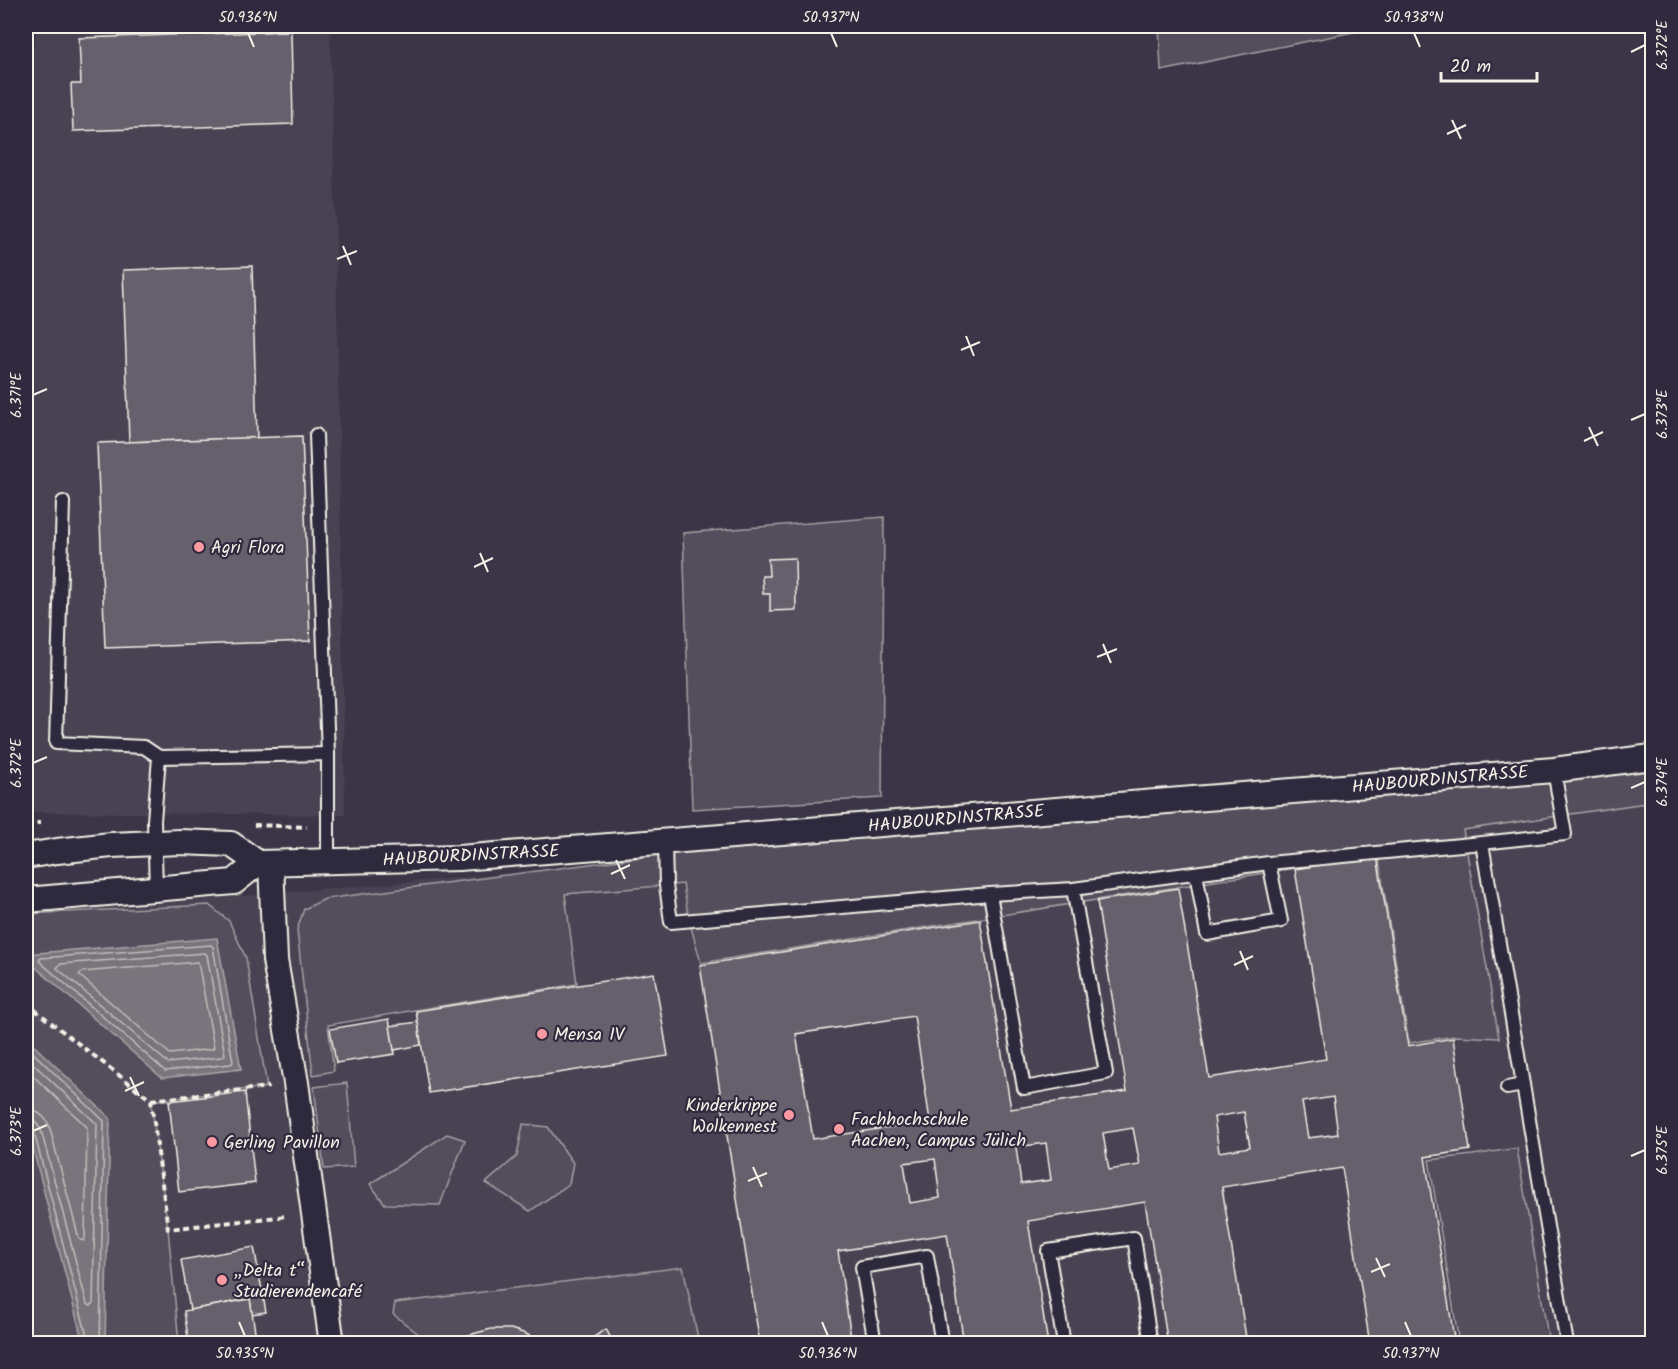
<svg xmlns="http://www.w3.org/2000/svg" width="1678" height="1369" font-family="Kalam,sans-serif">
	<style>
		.built { fill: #484352 }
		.green { fill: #534e5c; stroke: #a4a0a2; stroke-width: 1.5 }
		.water { fill: #78747b; stroke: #aaa6a7; stroke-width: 1.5 }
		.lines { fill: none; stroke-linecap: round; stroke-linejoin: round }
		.shore { stroke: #c2bfbc; stroke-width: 1.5 }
		.building { fill: #65616c; stroke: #f4f1e8; stroke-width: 1.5; fill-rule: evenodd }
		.lane-casing { stroke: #f4f1e8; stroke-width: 16 }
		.street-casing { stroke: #f4f1e8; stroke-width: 28 }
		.path { stroke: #f4f1e8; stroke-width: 4; stroke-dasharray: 6 4.5; stroke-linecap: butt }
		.lane { stroke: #2f2a3d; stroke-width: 12 }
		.street { stroke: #2f2a3d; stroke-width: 24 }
		.ticks { fill: none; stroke: #f4f1e8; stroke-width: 2 }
		.poi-dot { fill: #ff9aa2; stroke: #2f2a3d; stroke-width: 2 }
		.labels { text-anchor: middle; stroke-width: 4.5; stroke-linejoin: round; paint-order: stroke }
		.poi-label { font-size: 18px; fill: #f4f1e8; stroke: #2f2a3d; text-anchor: start }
		.street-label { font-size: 18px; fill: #f4f1e8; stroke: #2f2a3d }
		.neatline { fill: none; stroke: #f4f1e8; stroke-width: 2 }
		.ticks-label { font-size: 15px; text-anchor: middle; fill: #f4f1e8 }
	</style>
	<rect width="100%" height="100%" fill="#3b3647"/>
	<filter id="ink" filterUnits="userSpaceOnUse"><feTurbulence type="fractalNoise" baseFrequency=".0167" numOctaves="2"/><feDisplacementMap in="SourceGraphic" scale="12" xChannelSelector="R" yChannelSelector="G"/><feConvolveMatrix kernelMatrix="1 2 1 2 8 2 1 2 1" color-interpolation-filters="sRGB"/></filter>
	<g filter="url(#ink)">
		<g class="built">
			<path d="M 37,26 L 330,26 L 336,247 L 345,815 L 26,812 L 26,88 Z"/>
			<path d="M 1652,778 L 1652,1343 L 26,1343 L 26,914 Z"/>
		</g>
		<g class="green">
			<path d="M 1159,26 L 1383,26 L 1161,71 Z"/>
			<path d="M 884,517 L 882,798 L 692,809 L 683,533 Z"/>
			<path d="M 1652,757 L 1652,802 L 1463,830 L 1499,1038 L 1455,1036 L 1409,1043 L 1378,855 L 701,963 L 689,920 L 683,884 L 565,894 L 577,984 L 415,1010 L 328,1025 L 334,1071 L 313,1075 L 297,930 L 304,909 L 325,899 L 665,854 L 665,842 Z"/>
			<path d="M 209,905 L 229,921 L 246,958 L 267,1087 L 151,1101 L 168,1229 L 179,1343 L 26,1344 L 26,914 Z"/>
			<path d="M 347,1083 L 354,1167 L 324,1169 L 314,1087 Z"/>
			<path d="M 523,1124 L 548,1127 L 573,1163 L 569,1184 L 530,1211 L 486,1183 L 517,1156 Z"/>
			<path d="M 447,1134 L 465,1140 L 440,1205 L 385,1204 L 370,1184 Z"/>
			<path d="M 1517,1148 L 1549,1343 L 1459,1343 L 1429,1160 L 1473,1155 Z"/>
			<path d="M 683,1267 L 699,1343 L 430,1343 L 393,1314 L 395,1303 Z"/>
		</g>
		<g class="water">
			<path d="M 217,938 L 241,1069 L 162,1078 L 26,959 L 26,954 Z"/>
			<path d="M 26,1038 L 110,1118 L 105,1343 L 83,1343 L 26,1122 Z"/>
		</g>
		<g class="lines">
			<g class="shore">
				<path d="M 211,945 L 213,947 L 233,1062 L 231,1064 L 165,1071 L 39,961 L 41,958 Z"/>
				<path d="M 205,953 L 207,955 L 225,1055 L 222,1057 L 168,1063 L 57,968 L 60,964 Z"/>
				<path d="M 198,962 L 214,1047 L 212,1049 L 170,1054 L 79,975 L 82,972 Z"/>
				<path d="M 26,1046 L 104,1121 L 100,1344"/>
				<path d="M 26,1057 L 97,1124 L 93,1303 L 91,1306 L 87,1304 L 41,1130 L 35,1121 L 26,1119"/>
				<path d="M 26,1069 L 87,1127 L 85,1239 L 84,1241 L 79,1239 L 49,1125 C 44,1115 36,1110 26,1110"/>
				<path d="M 26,1127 L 31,1128 L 34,1132 L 89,1344"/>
			</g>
		</g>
		<g class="building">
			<path d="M 291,31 L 293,124 L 73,131 L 71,84 L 81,84 L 79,38 Z"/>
			<path d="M 252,266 L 257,438 L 129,442 L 123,270 Z"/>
			<path d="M 302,436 L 310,641 L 105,648 L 97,443 Z"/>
			<path d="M 795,558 L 796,610 L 770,611 L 770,594 L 763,594 L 762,576 L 769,576 L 768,559 Z"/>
			<path d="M 1377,856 L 1408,1046 L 1453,1038 L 1470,1150 L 1425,1157 L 1455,1344 L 1370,1344 L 1342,1168 L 1222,1187 L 1247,1344 L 1168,1344 L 1145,1202 L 1028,1221 L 1048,1344 L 964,1344 L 947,1234 L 838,1251 L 852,1344 L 760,1344 L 700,965 L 980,920 L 1011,1109 L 1127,1091 L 1097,901 L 1178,888 L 1209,1078 L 1326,1059 L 1295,869 ZM 914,1016 L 930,1121 L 813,1139 L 796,1034 ZM 1333,1097 L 1338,1134 L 1308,1138 L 1302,1102 ZM 1244,1112 L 1250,1147 L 1219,1152 L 1214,1117 ZM 1133,1128 L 1140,1165 L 1109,1170 L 1103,1133 ZM 1046,1143 L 1051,1180 L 1021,1184 L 1016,1147 ZM 935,1159 L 940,1198 L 910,1203 L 904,1163 Z"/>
			<path d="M 654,973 L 668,1056 L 429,1093 L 416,1011 Z"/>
			<path d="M 389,1019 L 395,1054 L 336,1063 L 330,1029 Z"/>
			<path d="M 418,1022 L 421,1045 L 394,1050 L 390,1026 Z"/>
			<path d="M 245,1092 L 255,1183 L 179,1192 L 169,1101 Z"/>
			<path d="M 254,1247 L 266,1312 L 252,1314 L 250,1299 L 190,1310 L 181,1260 Z"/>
			<path d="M 250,1299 L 257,1344 L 189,1344 L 184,1311 Z"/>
			<path d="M 491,1329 L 511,1329 L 526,1334 L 544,1344 L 454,1344 L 465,1336 Z"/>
			<path d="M 606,1329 L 614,1344 L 583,1344 Z"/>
		</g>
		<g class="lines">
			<defs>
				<g id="lane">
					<path d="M 316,435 L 328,754"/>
					<path d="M 63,502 L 56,743 L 144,747 L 159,757 L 154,821 L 156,888"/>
					<path d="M 159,757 L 328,754 L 328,861"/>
					<path d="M 1554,770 L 1565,834 L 1482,843 L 1567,1344"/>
					<path d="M 665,842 L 666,885 L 671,922 L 990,894 L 1073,889 L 1269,863 L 1482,843"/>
					<path d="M 1196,873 L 1207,934 L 1281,921 L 1269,863"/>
					<path d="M 990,894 L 1024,1088 L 1106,1073 L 1073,889"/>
					<path d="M 1507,1088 L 1523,1085"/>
					<path d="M 875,1344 L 862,1267 L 927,1256 L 942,1344"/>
					<path d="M 1064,1344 L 1048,1251 L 1134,1238 L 1151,1344"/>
				</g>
				<g id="street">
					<path d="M 26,856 L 57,851 L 111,845 L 180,842 L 231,844 L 258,863"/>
					<path d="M 271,863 L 275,960 L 296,1083 L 332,1344"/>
					<path d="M 26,900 L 234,882 L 258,863 L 459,858 L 1554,770 L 1652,757"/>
				</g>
			</defs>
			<use href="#lane" class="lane-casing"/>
			<use href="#street" class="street-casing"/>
			<g class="path">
				<path d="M 26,823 L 40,823"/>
				<path d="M 254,825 L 307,827"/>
				<path d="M 26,1003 L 151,1100 L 168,1229 L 287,1216"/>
				<path d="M 151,1100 L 269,1087"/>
			</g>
			<use href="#lane" class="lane"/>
			<use href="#street" class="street"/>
		</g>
	</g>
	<path class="ticks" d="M 248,33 L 254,47M 831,33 L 837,47M 1414,33 L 1420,47M 1631,52 L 1645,45M 1452,120 L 1461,139M 1447,134 L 1466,125M 343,246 L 351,265M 337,259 L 357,251M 966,336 L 974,356M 961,350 L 980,342M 33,395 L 47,389M 1631,420 L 1645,414M 1589,427 L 1598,446M 1584,441 L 1603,432M 480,553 L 488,572M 474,567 L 493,558M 1103,644 L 1111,663M 1097,657 L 1117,649M 33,763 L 47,757M 1631,788 L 1645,782M 616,860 L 625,879M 611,874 L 630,865M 1240,951 L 1248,970M 1234,965 L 1253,956M 130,1077 L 139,1096M 125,1091 L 144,1082M 33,1131 L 47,1125M 1631,1156 L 1645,1150M 753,1167 L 762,1187M 748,1181 L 767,1173M 1376,1258 L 1385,1277M 1371,1272 L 1390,1264M 239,1322 L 245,1336M 822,1322 L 828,1336M 1405,1322 L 1411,1336"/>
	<g class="poi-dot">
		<circle cx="199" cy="547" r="6"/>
		<circle cx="542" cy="1034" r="6"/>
		<circle cx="789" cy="1115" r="6"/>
		<circle cx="839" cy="1129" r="6"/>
		<circle cx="212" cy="1142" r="6"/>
		<circle cx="222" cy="1280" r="6"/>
	</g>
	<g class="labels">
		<g class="poi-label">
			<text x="211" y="553">Agri Flora</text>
			<text x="554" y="1040">Mensa IV</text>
			<text x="777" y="1111" text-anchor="end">Kinderkrippe<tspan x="777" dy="21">Wolkennest</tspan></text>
			<text x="851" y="1125">Fachhochschule<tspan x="851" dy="21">Aachen, Campus Jülich</tspan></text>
			<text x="224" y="1148">Gerling Pavillon</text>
			<text x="234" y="1276">„Delta t“<tspan x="234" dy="21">Studierendencafé</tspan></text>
		</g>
		<g class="street-label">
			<text transform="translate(1440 779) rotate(-5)" y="6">HAUBOURDINSTRASSE</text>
			<text transform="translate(956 818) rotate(-5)" y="6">HAUBOURDINSTRASSE</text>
			<text transform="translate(471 855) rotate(-3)" y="6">HAUBOURDINSTRASSE</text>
		</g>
	</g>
	<rect width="1678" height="1369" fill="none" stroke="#2f2a3d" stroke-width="66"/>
	<path d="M1441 72v9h96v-9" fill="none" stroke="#f4f1e8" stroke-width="3"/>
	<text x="1450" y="72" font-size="18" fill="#f4f1e8" stroke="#2f2a3d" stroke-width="4.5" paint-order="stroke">20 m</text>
	<rect x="33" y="33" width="1612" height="1303" class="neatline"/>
	<g class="ticks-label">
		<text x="248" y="22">50.936°N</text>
		<text x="831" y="22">50.937°N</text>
		<text x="1414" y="22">50.938°N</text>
		<text transform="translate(1662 45) rotate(-90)" y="5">6.372°E</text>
		<text transform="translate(16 395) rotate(-90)" y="5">6.371°E</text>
		<text transform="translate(1662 414) rotate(-90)" y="5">6.373°E</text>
		<text transform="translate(16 763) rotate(-90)" y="5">6.372°E</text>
		<text transform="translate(1662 782) rotate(-90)" y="5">6.374°E</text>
		<text transform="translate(16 1131) rotate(-90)" y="5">6.373°E</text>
		<text transform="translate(1662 1150) rotate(-90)" y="5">6.375°E</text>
		<text x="245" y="1358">50.935°N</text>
		<text x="828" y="1358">50.936°N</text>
		<text x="1411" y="1358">50.937°N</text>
	</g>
</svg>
